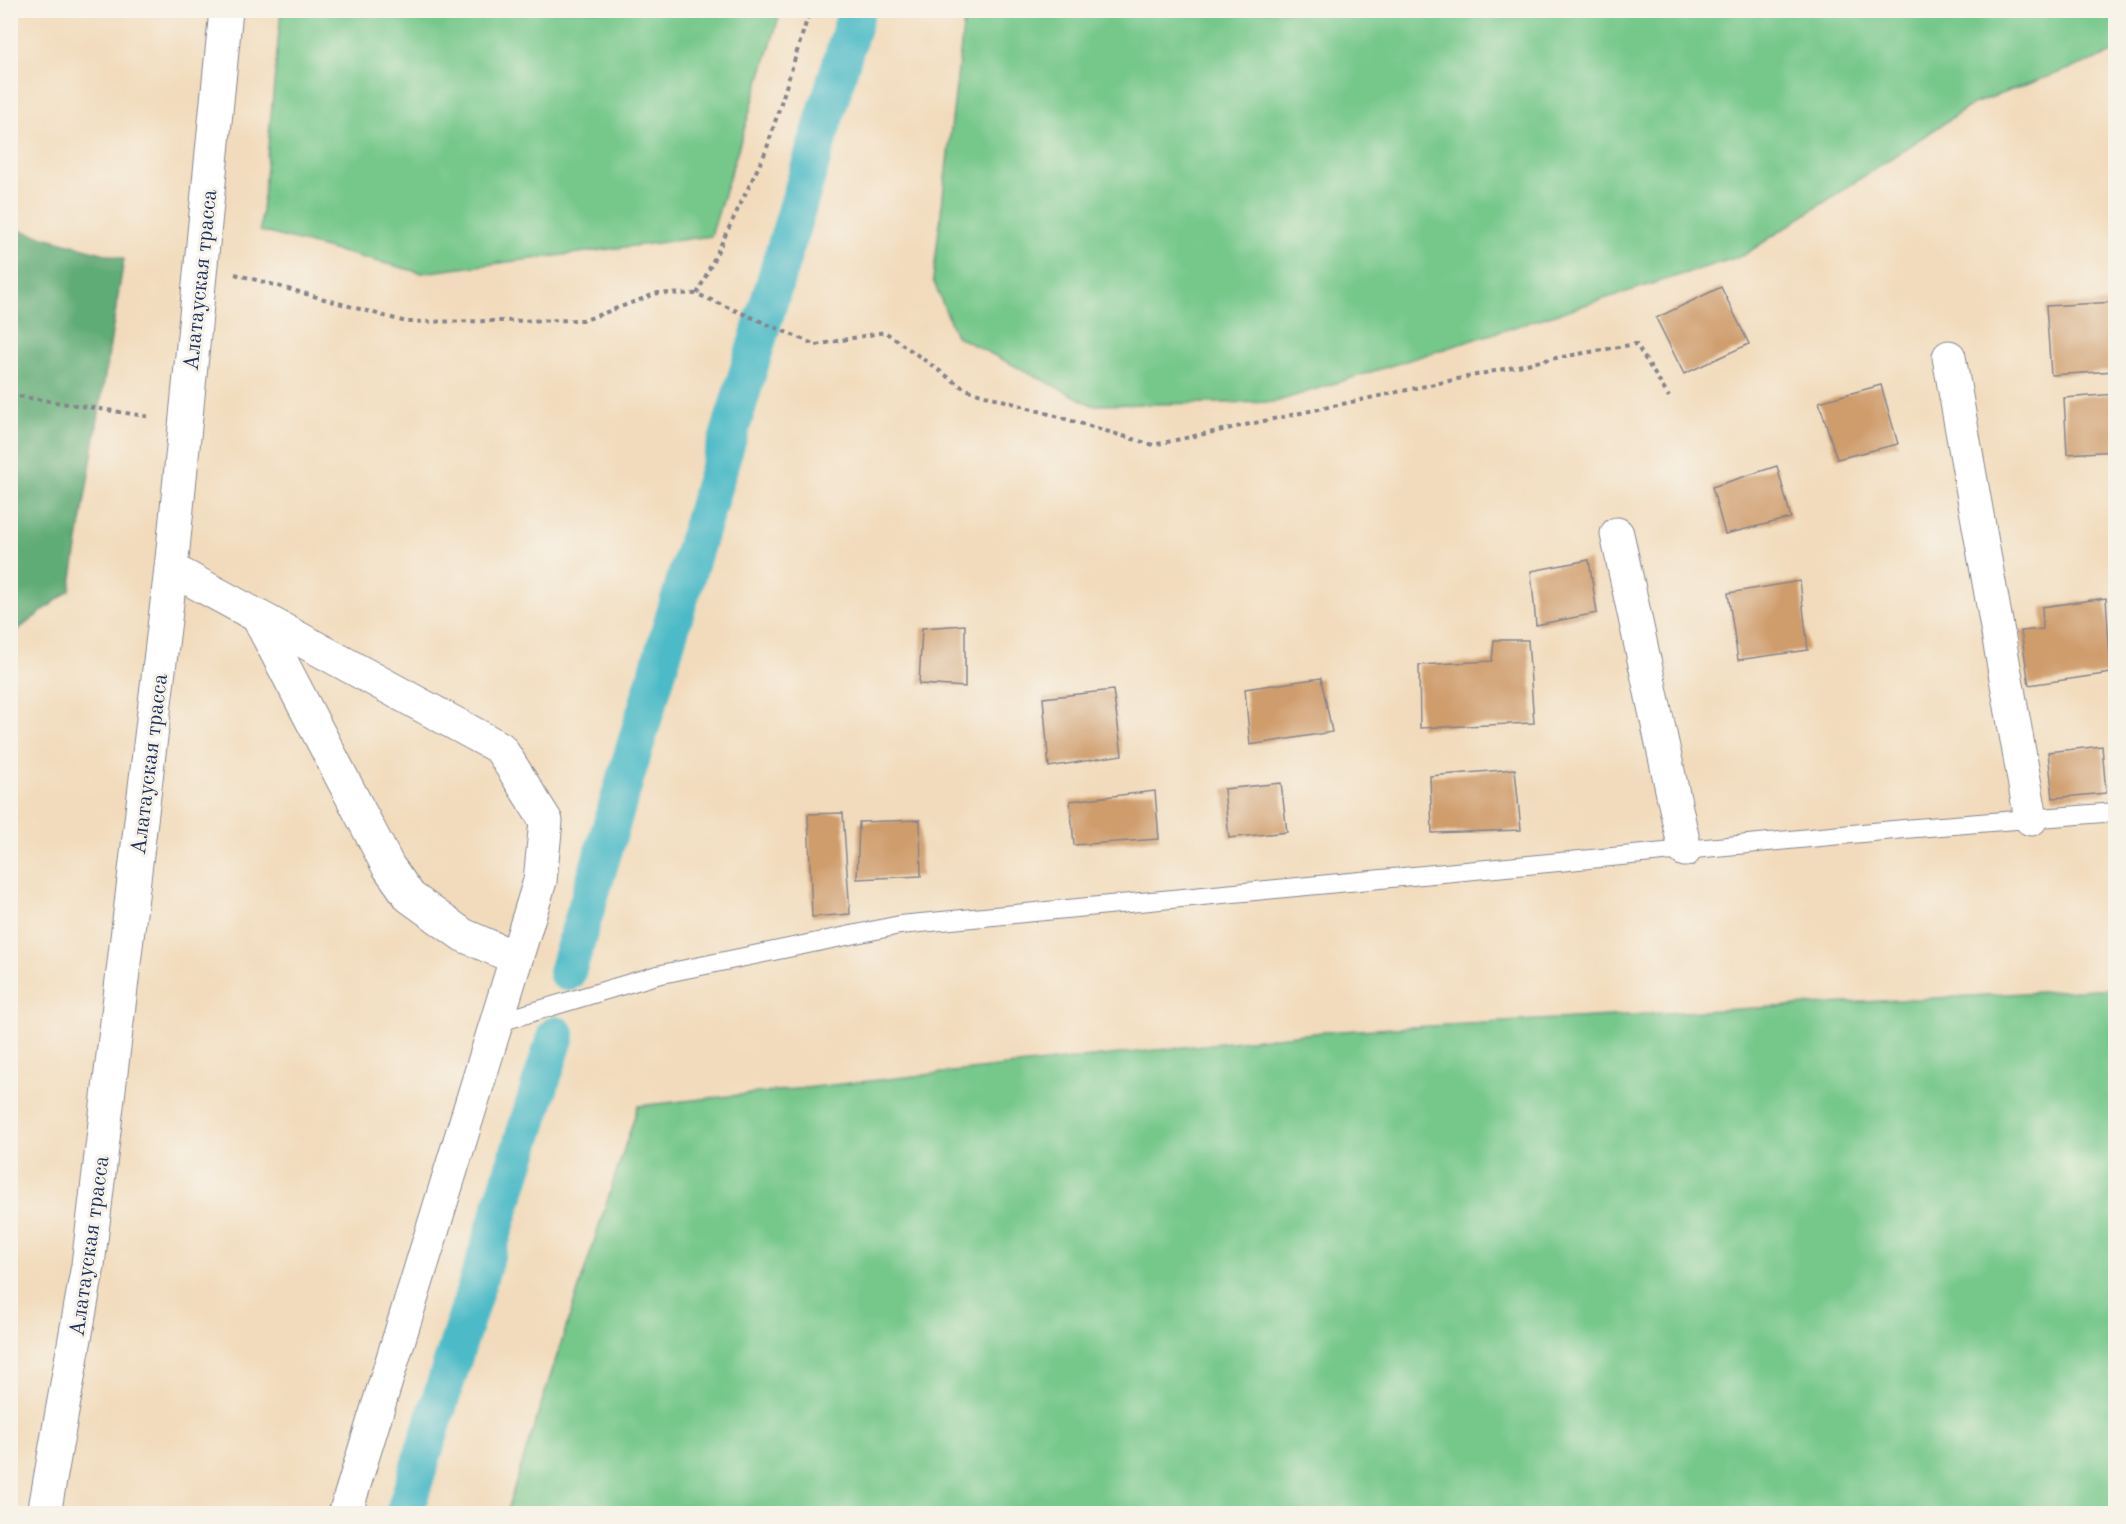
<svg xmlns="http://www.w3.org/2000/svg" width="2126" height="1524" font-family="'Old Standard TT',serif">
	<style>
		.green { fill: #75c78a; stroke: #487b74; stroke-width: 1.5 }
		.forest { fill: #60ac76; stroke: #3e6e6a; stroke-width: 1.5 }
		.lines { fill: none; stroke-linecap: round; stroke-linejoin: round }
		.canal { stroke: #4ebbc7; stroke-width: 38 }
		.building { fill: #cf9c6c }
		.service-casing { stroke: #86858d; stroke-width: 20 }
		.minor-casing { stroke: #86858d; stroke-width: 35 }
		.tertiary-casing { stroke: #86858d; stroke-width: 35 }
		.path { stroke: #86858d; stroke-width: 4; stroke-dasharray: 4.5 4.5; stroke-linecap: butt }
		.service { stroke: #fff; stroke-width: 18 }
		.minor { stroke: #fff; stroke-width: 33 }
		.tertiary { stroke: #fff; stroke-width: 33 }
		.labels { text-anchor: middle; stroke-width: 6; stroke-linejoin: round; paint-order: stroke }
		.street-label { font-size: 22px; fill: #1b2f5e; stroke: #f7f3e8 }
	</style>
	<rect width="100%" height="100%" fill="#f7f3e8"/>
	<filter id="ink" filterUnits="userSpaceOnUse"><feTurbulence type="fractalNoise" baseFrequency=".0167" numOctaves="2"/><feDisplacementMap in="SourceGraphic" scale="12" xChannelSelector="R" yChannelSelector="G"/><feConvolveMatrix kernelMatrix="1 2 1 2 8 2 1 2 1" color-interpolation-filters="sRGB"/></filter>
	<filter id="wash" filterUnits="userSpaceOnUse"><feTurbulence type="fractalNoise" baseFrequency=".008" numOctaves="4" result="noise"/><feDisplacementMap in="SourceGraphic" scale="24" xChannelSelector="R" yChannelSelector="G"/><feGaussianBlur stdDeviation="1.35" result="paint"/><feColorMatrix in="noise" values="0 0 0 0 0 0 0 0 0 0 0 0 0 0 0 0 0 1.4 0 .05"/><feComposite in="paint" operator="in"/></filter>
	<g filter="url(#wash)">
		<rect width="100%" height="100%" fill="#f2dbbc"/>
		<g class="green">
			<path d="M 281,11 L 281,10 L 781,11 L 711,236 L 422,273 L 260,231 Z"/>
			<path d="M 965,11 L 2115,10 L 2116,52 L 1973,104 L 1744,255 L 1275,402 L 1092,405 L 956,336 L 933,280 Z"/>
			<path d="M 2115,988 L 2115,1513 L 506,1513 L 638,1106 L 1323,1032 Z"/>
		</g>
		<path class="forest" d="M 11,228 L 124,259 L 70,590 L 11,635 Z"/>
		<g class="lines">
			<g class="canal">
				<path d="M 567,972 L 857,10"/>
				<path d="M 404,1514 L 556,1035"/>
			</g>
		</g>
		<g id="blocks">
			<g class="building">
				<path d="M 1721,287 L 1749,344 L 1684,374 L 1656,318 Z"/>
				<path d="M 2116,302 L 2116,371 L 2051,375 L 2046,306 Z"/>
				<path d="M 1881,385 L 1898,444 L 1837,459 L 1819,402 Z"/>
				<path d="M 2116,394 L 2116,451 L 2067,454 L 2064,398 Z"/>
				<path d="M 1777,466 L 1791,518 L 1725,534 L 1712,487 Z"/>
				<path d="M 1589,560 L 1597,613 L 1536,625 L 1531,571 Z"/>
				<path d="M 1800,581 L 1808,650 L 1738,660 L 1728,593 Z"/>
				<path d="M 2106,598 L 2111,673 L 2029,685 L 2021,631 L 2043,629 L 2042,607 Z"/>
				<path d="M 965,625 L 965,687 L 919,684 L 922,628 Z"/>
				<path d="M 1494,640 L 1528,640 L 1534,723 L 1420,728 L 1419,665 L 1492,661 Z"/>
				<path d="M 1321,678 L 1332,732 L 1250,745 L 1245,689 Z"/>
				<path d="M 1113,690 L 1122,755 L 1049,767 L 1043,698 Z"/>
				<path d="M 2102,746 L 2106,793 L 2053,798 L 2048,752 Z"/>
				<path d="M 1515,769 L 1521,830 L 1432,833 L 1430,776 Z"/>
				<path d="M 1281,783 L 1287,832 L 1229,838 L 1224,789 Z"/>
				<path d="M 1155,791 L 1159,839 L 1074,845 L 1070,801 Z"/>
				<path d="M 843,813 L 850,914 L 812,917 L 808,814 Z"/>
				<path d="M 920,820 L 921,876 L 857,879 L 859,822 Z"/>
			</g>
		</g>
	</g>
	<g filter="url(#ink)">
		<use href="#blocks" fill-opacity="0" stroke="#86858d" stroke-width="1.5"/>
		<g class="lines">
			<defs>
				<path id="service" d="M 496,1023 L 657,975 L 900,925 L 1904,829 L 2116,812"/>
				<g id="minor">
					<path d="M 1949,357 L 2031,819"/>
					<path d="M 1617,534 L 1685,850"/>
					<path d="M 171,569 L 500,748 L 546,821 L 540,881 L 345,1514"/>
					<path d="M 258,617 L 388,866 L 410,897 L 463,935 L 516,958"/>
				</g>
				<path id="tertiary" d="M 44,1514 L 88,1265 L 171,569 L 226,10"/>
			</defs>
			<use href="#service" class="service-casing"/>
			<use href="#minor" class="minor-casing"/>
			<use href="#tertiary" class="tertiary-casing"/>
			<g class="path">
				<path d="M 235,274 L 406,322 L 585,320 L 658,293 L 697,294 L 816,345 L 885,332 L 965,389 L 1153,445 L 1550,359 L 1636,344 L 1669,397"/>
				<path d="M 697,294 L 766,151 L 810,10"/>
				<path d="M 10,395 L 152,417"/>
			</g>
			<use href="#service" class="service"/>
			<use href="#minor" class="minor"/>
			<use href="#tertiary" class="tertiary"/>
		</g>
	</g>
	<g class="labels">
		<g class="street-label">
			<text transform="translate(199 280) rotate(-84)" y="8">Алатауская трасса</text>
			<text transform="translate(148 764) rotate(-83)" y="8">Алатауская трасса</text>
			<text transform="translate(88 1246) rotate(-82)" y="8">Алатауская трасса</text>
		</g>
	</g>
	<rect width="2126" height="1524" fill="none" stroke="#f7f3e8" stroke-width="36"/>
</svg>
